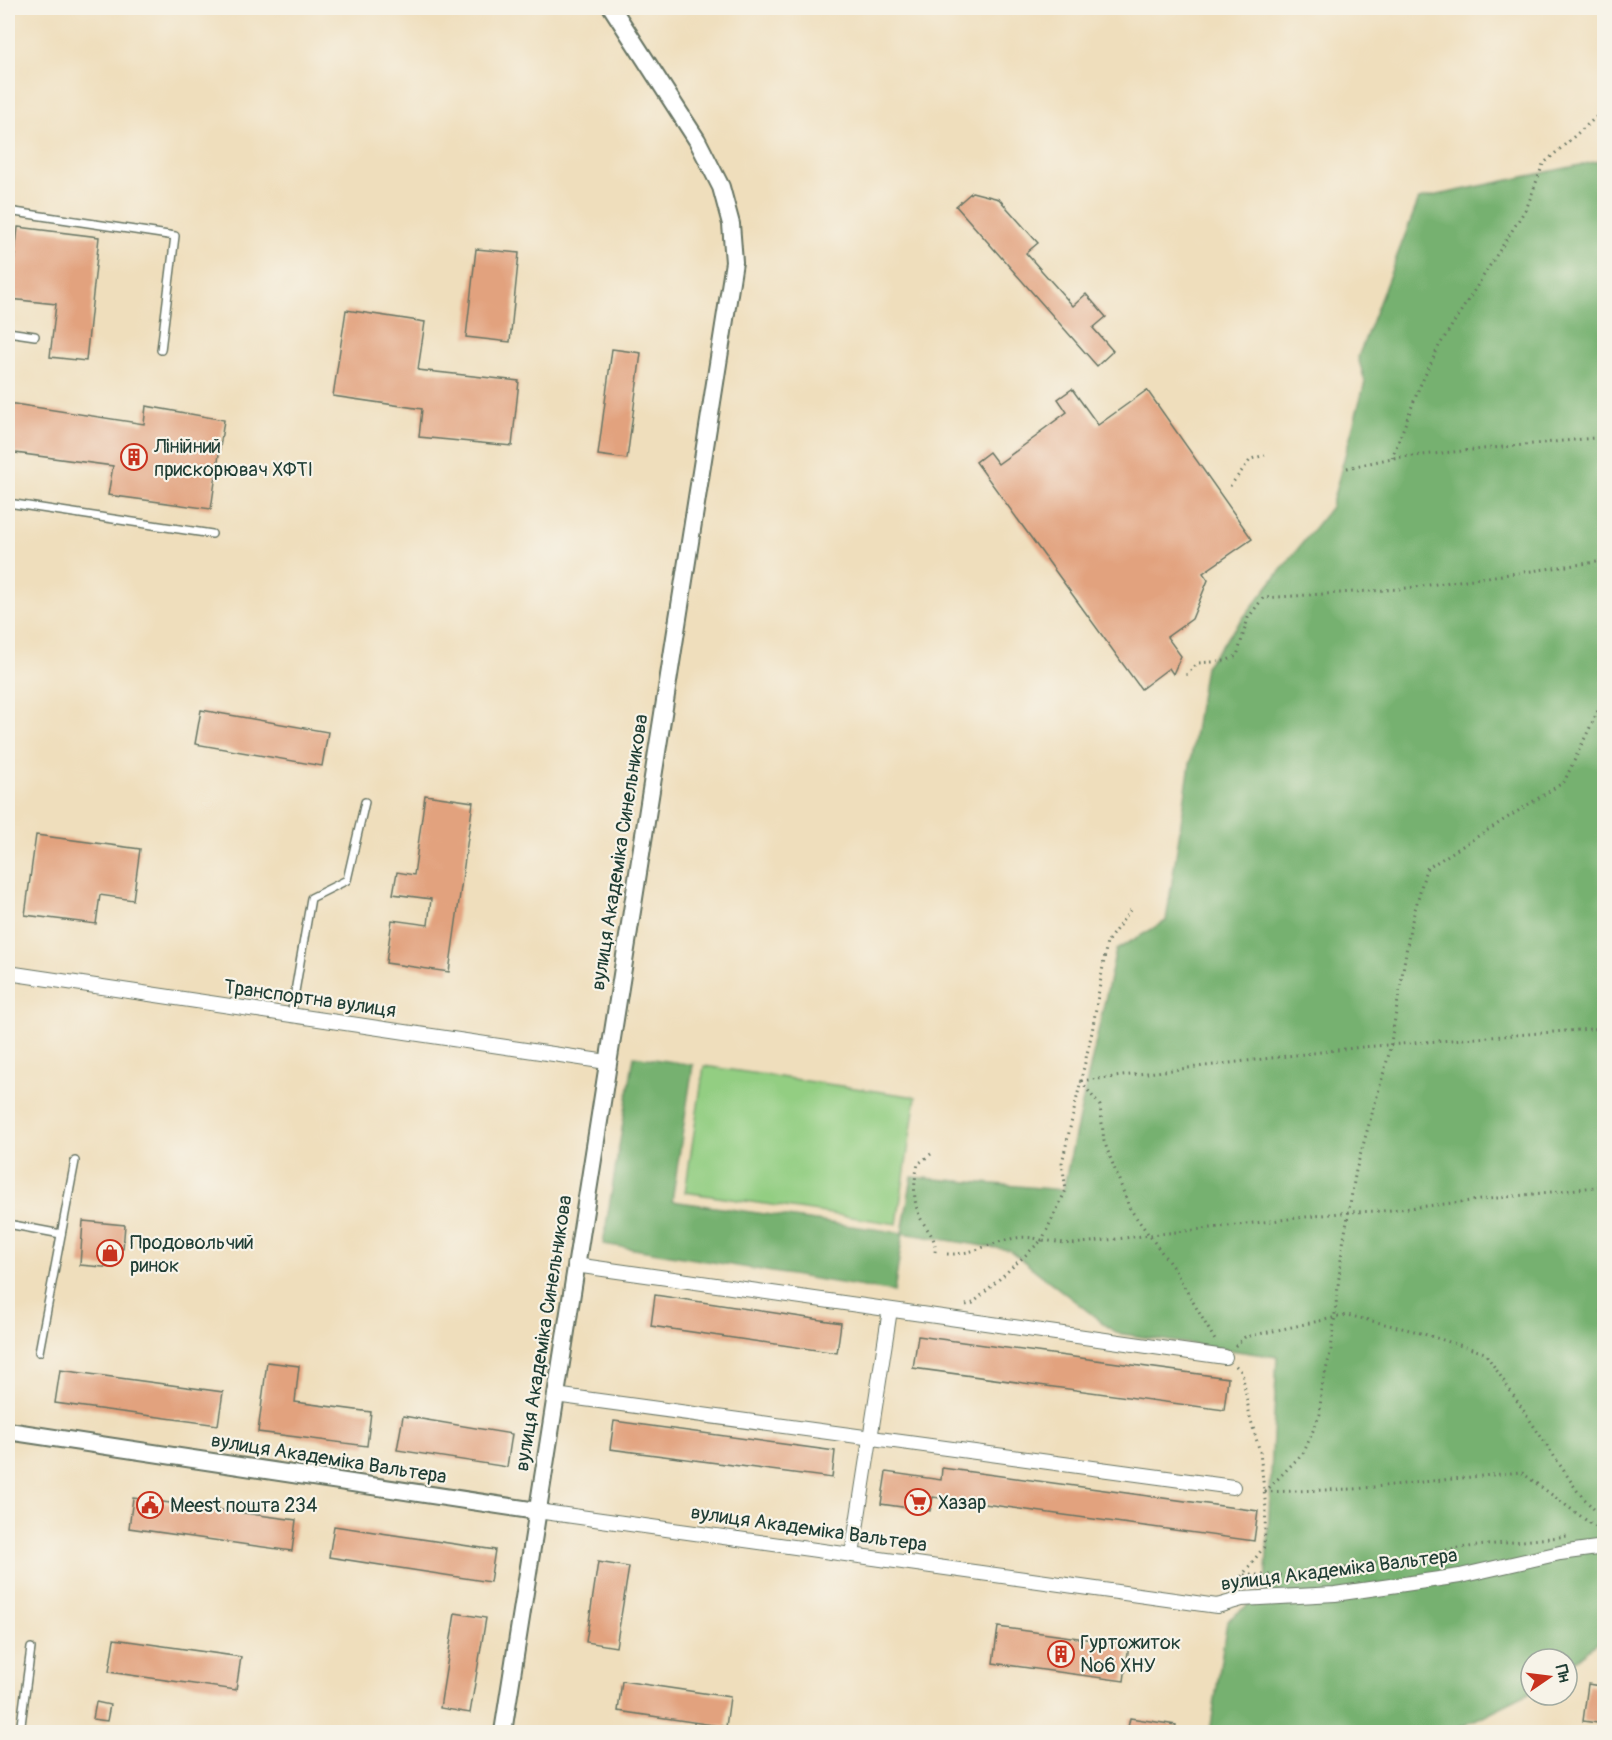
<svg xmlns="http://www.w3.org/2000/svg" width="1612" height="1740" font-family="Pangolin,sans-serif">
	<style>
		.green { fill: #93ce82; stroke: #59865b; stroke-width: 1.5 }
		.forest { fill: #76b170; stroke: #4a7752; stroke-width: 1.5 }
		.building { fill: #e2a27e }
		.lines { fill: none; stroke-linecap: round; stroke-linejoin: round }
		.service-casing { stroke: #687564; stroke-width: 10 }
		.minor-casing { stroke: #687564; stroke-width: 16 }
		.tertiary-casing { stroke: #687564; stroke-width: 20 }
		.path { stroke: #687564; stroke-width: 3; stroke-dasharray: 1.5 4.5; stroke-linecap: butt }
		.service { stroke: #fff; stroke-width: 7 }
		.minor { stroke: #fff; stroke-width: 14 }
		.tertiary { stroke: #fff; stroke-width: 16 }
		.labels { text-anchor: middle; stroke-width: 4.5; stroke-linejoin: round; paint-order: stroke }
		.poi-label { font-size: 20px; fill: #1f3d34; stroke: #f7f3e8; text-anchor: start }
		.street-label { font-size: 20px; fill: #1f3d34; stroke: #f7f3e8 }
	</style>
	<rect width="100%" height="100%" fill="#f7f3e8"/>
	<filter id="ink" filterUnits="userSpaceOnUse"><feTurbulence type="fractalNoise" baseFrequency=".0167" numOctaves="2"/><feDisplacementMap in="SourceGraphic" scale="12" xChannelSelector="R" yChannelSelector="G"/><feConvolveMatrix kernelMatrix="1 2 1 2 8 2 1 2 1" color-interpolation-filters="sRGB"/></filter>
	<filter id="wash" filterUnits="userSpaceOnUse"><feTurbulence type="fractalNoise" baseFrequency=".008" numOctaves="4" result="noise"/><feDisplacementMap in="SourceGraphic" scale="24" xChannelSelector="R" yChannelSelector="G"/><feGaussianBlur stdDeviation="1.35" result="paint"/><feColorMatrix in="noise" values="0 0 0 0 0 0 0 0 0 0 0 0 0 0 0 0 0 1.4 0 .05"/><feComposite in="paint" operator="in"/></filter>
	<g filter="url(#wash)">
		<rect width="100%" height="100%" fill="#efdebc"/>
		<path class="green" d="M 704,1066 L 916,1097 L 897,1224 L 685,1192 Z"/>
		<path class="forest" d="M 1604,160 L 1604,1638 L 1567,1666 L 1567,1659 L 1531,1659 L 1531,1692 L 1451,1732 L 1210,1732 L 1227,1621 L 1265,1592 L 1277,1357 L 1116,1333 L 1009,1250 L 903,1233 L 894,1292 L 603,1244 L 634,1056 L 693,1065 L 672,1201 L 902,1233 L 912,1177 L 1063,1190 L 1116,950 L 1166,921 L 1205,666 L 1331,507 L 1365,382 L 1358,357 L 1419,199 Z"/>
		<g id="blocks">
			<g class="building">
				<path d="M 972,192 L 999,199 L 1038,243 L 1026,253 L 1073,306 L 1086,294 L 1106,317 L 1093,328 L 1113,351 L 1097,366 L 956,206 Z"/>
				<path d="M 18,227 L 99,237 L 86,361 L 50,357 L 56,304 L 10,299 Z"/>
				<path d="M 476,249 L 519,253 L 510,342 L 466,337 Z"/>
				<path d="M 346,310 L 425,322 L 418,370 L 519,381 L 512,446 L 419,437 L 422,409 L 333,396 Z"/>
				<path d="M 612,349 L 641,353 L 627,459 L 598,455 Z"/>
				<path d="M 1072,389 L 1098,425 L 1147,390 L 1252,539 L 1203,573 L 1208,580 L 1192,619 L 1167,637 L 1181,656 L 1173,674 L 1169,668 L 1141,689 L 976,462 L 989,452 L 998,464 L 1041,433 L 1040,432 L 1067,412 L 1058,399 Z"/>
				<path d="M 8,403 L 144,424 L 146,406 L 224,420 L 211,509 L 108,495 L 113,466 L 8,452 Z"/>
				<path d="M 201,710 L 328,732 L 322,766 L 195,744 Z"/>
				<path d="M 425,795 L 473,802 L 449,972 L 386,963 L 392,920 L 428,925 L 431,899 L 393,894 L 397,872 L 414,875 Z"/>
				<path d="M 36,835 L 140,849 L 133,900 L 100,895 L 96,924 L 25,915 Z"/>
				<path d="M 83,1221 L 125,1225 L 123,1249 L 116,1248 L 114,1268 L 80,1265 Z"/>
				<path d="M 655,1295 L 841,1323 L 837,1353 L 651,1326 Z"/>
				<path d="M 918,1336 L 1228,1378 L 1224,1410 L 913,1368 Z"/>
				<path d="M 267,1362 L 299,1366 L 295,1402 L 371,1412 L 367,1446 L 258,1432 Z"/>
				<path d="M 60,1370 L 223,1392 L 218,1425 L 55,1403 Z"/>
				<path d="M 403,1416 L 512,1434 L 507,1467 L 397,1450 Z"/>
				<path d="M 614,1421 L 835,1451 L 832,1478 L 610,1449 Z"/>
				<path d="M 942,1468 L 1258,1511 L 1254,1541 L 933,1497 L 930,1511 L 881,1504 L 886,1472 L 941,1480 Z"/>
				<path d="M 133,1498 L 296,1520 L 292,1551 L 129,1528 Z"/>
				<path d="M 334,1526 L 495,1550 L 490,1582 L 329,1557 Z"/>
				<path d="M 598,1562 L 629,1567 L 616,1647 L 586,1642 Z"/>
				<path d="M 455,1613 L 486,1618 L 470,1713 L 440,1708 Z"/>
				<path d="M 998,1627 L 1129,1645 L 1124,1681 L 993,1663 Z"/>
				<path d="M 114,1639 L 241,1657 L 236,1690 L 109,1672 Z"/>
				<path d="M 622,1681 L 730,1697 L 726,1727 L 618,1711 Z"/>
				<path d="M 1588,1684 L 1605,1687 L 1605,1724 L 1583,1721 Z"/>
				<path d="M 96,1702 L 110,1705 L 107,1721 L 93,1719 Z"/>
				<path d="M 1130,1718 L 1176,1725 L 1175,1732 L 1127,1732 Z"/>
			</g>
		</g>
	</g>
	<g filter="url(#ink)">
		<use href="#blocks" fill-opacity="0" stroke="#687564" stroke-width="1.5"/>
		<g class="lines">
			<defs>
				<g id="service">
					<path d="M 8,211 L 175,236 L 161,350"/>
					<path d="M 8,332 L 35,336"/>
					<path d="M 8,503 L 212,534"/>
					<path d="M 291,1015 L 311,898 L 347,880 L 365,802"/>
					<path d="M 8,1224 L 61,1234"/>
					<path d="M 39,1352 L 75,1161"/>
					<path d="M 20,1732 L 31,1648"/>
				</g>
				<g id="minor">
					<path d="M 8,973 L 607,1062"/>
					<path d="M 575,1265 L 1225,1357"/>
					<path d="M 555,1395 L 1233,1487"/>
					<path d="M 537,1511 L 1217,1606 L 1242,1599 L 1335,1594 L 1460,1576 L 1560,1553 L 1604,1547"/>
					<path d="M 852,1555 L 890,1310"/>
				</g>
				<g id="tertiary">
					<path d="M 8,1431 L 537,1511"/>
					<path d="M 503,1732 L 734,262 L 731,224 L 721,187 L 697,140 L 612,8"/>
				</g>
			</defs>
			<use href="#service" class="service-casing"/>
			<use href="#minor" class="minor-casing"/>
			<use href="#tertiary" class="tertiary-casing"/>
			<g class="path">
				<path d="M 1392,458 L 1419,388 L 1439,346 L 1527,207 L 1543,164 L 1604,110"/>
				<path d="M 1347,468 L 1392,458 L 1604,437"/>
				<path d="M 1230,486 L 1251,459 L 1265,455"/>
				<path d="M 1186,675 L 1198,663 L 1225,661 L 1237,656 L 1248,618 L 1263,598 L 1400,589 L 1604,561"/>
				<path d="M 1081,1081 L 1100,1106 L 1104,1141 L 1130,1209 L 1174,1269 L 1216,1342"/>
				<path d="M 1081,1081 L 1362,1047 L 1604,1028"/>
				<path d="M 931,1154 L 918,1164 C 914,1181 912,1200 920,1217 C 926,1230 937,1237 935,1252"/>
				<path d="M 947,1254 C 982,1256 1005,1229 1042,1240 L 1066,1190 L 1062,1163 L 1092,1032 L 1107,942 L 1132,908"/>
				<path d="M 966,1305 L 973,1303 L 1042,1240 L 1073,1244 L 1349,1212 L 1382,1211 L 1604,1186"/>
				<path d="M 1235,1346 L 1245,1337 L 1347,1315 L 1414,1331 L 1485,1353 L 1578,1492 L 1604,1520"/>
				<path d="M 1265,1492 L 1304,1452 L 1320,1414 L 1321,1390 L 1331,1350 L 1342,1250 L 1356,1170 L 1389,1054 L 1410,928 L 1426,869 L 1564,782 L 1604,698"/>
				<path d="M 1265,1492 L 1354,1489 L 1521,1472 L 1602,1532"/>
				<path d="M 1244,1575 L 1305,1575 L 1450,1549 L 1568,1536"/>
				<path d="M 1234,1586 L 1264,1547 L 1266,1509 L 1260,1452 L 1250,1417 L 1242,1372 L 1235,1365"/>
			</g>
			<use href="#service" class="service"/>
			<use href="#minor" class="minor"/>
			<use href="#tertiary" class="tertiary"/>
		</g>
	</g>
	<defs>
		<symbol id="building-ring" viewBox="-11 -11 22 22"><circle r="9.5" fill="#f7f3e8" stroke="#c8321e" stroke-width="1.5"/><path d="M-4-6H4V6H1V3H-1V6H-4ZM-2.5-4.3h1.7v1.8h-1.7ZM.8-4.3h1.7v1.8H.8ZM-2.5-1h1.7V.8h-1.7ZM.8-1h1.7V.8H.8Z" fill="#c8321e"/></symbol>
		<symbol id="shop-ring" viewBox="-11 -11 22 22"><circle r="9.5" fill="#f7f3e8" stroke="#c8321e" stroke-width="1.5"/><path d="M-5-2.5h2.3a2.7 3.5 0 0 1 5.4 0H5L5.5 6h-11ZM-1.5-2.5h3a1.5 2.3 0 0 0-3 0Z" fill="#c8321e"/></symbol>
		<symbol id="supermarket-ring" viewBox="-11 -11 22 22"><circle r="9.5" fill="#f7f3e8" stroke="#c8321e" stroke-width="1.5"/><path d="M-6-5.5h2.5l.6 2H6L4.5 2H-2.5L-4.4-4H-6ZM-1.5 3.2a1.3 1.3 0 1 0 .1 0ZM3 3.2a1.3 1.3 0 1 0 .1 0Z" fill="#c8321e"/></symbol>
		<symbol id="civic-ring" viewBox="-11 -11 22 22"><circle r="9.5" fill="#f7f3e8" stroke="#c8321e" stroke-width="1.5"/><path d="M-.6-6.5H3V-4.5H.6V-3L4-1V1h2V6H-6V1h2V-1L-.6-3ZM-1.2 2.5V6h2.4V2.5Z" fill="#c8321e"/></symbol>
	</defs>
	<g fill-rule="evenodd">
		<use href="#building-ring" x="119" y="442" width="30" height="30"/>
		<use href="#shop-ring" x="95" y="1238" width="30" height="30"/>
		<use href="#supermarket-ring" x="903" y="1487" width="30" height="30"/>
		<use href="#civic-ring" x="135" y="1490" width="30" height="30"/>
		<use href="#building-ring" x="1046" y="1639" width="30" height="30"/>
	</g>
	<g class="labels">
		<g class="poi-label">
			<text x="154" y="453">Лінійний<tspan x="154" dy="23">прискорювач ХФТІ</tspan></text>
			<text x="130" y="1249">Продовольчий<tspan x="130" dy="23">ринок</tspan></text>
			<text x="938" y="1509">Хазар</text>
			<text x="170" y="1512">Meest пошта 234</text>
			<text x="1080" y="1649">Гуртожиток<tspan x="1080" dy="23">№6 ХНУ</tspan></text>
		</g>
		<g class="street-label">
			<text transform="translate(619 852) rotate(-81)" y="7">вулиця Академіка Синельникова</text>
			<text transform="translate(310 998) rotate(8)" y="7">Транспортна вулиця</text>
			<text transform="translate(543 1333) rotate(-81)" y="7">вулиця Академіка Синельникова</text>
			<text transform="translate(329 1458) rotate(9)" y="7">вулиця Академіка Вальтера</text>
			<text transform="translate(809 1528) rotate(8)" y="7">вулиця Академіка Вальтера</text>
			<text transform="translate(1339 1569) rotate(-7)" y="7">вулиця Академіка Вальтера</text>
		</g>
	</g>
	<rect width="1612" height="1740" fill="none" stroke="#f7f3e8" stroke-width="30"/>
	<g transform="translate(1549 1677) rotate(76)"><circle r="28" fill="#f7f3e8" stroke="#a1aaa0" stroke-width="1.5"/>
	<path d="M0-4.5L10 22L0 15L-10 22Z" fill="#c8321e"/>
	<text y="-9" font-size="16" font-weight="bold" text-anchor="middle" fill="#1f3d34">Пн</text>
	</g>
</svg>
